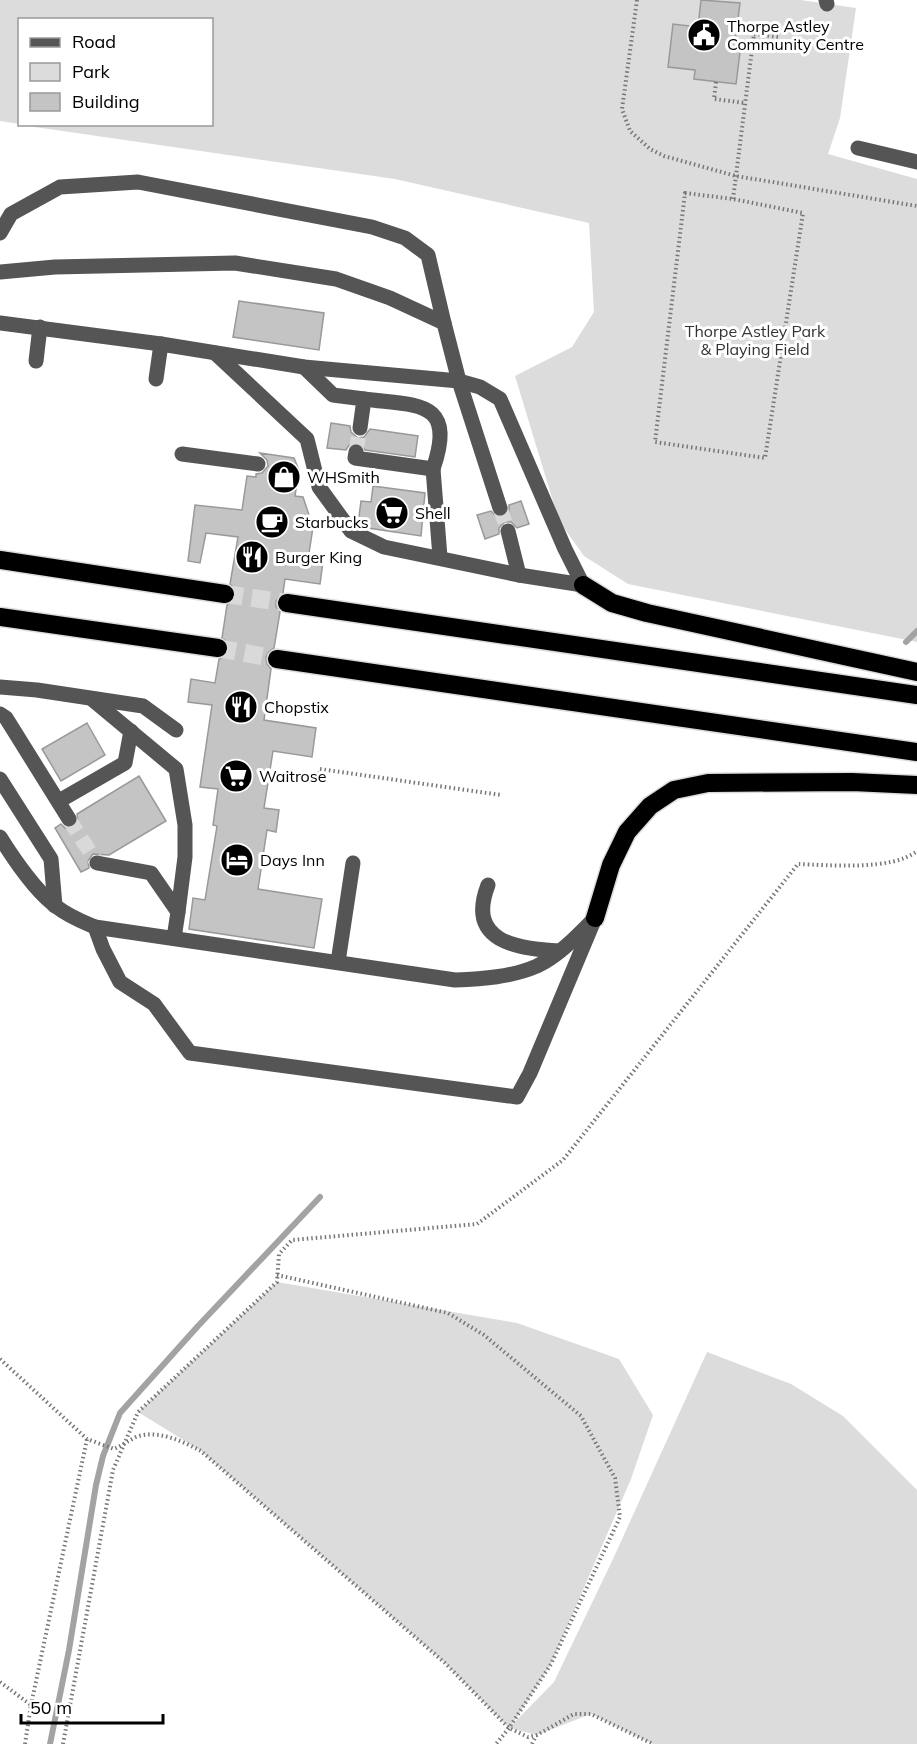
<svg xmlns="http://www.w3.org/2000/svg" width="917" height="1744" font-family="Mulish,sans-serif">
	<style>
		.green { fill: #dcdcdc }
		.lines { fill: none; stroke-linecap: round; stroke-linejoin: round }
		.stream { stroke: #a3a3a3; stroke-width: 6 }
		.building { fill: #c4c4c4; stroke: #999; stroke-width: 1.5 }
		.minor-tunnel { stroke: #d9d9d9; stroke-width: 15; stroke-dasharray: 15 8; stroke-linecap: butt }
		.highway-tunnel { stroke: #d9d9d9; stroke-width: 18; stroke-dasharray: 18 9; stroke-linecap: butt }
		.highway-casing { stroke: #dbdbdb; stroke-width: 21 }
		.path { stroke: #777; stroke-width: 4; stroke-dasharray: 1.5 3; stroke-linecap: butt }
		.minor { stroke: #555; stroke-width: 15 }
		.highway { stroke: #000; stroke-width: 18 }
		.labels { text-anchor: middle; stroke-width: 6; stroke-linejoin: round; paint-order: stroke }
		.poi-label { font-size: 16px; fill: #000; stroke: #fff; text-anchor: start }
		.park-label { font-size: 16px; fill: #333; stroke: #fff }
	</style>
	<rect width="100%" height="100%" fill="#fff"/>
	<g class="green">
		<path d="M 0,0 L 801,0 L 856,8 L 840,118 L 828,154 L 917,179 L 917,642 L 628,584 L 584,556 L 559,521 L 515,376 L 572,347 L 594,312 L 589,223 L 395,179 L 21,125 L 212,124 L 212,20 L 20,20 L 19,124 L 0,121 Z"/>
		<path d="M 277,1282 L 517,1323 L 619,1359 L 653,1415 L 631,1479 L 551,1664 L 512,1725 L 554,1682 L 613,1559 L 707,1352 L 791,1384 L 843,1416 L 917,1490 L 917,1744 L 653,1744 L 591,1714 L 537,1735 L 509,1728 L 445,1663 L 201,1451 L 138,1412 Z"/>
	</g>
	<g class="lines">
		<g class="stream">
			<path d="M 906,642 L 917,631"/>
			<path d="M 50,1744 L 69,1650 L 96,1485 L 103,1456 L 120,1413 L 198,1326 L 320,1197"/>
		</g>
	</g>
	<g class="building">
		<path d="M 701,0 L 740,3 L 735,43 L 741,44 L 736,84 L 694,79 L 695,70 L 668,67 L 673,24 L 698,27 Z"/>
		<path d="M 239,301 L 324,313 L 319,350 L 233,337 Z"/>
		<path d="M 331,423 L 350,426 L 351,432 L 358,438 L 364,437 L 370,429 L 418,436 L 415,457 L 365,450 L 363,445 L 357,442 L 349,445 L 346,450 L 327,448 Z"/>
		<path d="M 260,453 L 294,458 L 299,470 L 295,496 L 303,497 L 313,527 L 308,560 L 323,562 L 320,584 L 285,579 L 283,593 L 276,601 L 276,607 L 280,612 L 274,648 L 269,652 L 266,657 L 267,664 L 271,669 L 264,720 L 316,728 L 312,757 L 273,751 L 264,808 L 279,810 L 276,832 L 267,830 L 258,889 L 322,899 L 314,948 L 189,929 L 193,898 L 205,900 L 217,826 L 213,825 L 218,789 L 200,787 L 212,705 L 188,702 L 191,679 L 215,683 L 219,659 L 226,655 L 229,650 L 228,643 L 222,638 L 227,605 L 233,601 L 236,596 L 235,589 L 230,584 L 238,537 L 206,533 L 200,563 L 188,561 L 195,505 L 242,510 L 247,476 L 256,477 L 256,474 L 262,473 L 268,466 L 267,460 Z"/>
		<path d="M 373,486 L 425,493 L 421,536 L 368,528 L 367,526 L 358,524 L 361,501 L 371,502 Z"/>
		<path d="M 521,501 L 529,524 L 517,528 L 511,522 L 505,522 L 499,528 L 499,534 L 485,539 L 477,515 L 491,511 L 497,517 L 504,517 L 509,511 L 509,505 Z"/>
		<path d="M 87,723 L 105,755 L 61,781 L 42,749 Z"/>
		<path d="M 139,776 L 166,821 L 109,855 L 93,854 L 88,861 L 89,868 L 81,872 L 55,828 L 61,824 L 65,828 L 74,828 L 78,823 L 77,814 Z"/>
	</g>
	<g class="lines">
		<g class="minor-tunnel">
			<path d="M 356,452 L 360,428"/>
			<path d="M 500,508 L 508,531"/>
			<path d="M 69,819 L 97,863"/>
		</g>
		<g class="highway-tunnel">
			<path d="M 225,594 L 287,603"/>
			<path d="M 218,648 L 277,659"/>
		</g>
		<defs>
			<g id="highway">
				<path d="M 0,560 L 225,594"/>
				<path d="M 583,585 L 612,603 L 647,613 L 917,672"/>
				<path d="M 287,603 L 917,695"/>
				<path d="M 0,617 L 218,648"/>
				<path d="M 277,659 L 917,752"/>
				<path d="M 595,918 L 611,865 L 627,832 L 650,806 L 674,790 L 708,783 L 852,782 L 917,785"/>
			</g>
		</defs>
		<use href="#highway" class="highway-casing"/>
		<g class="path">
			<path d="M 637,0 L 622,109 L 630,131 L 650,149 L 664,156 L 736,176 L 917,206"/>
			<path d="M 716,82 L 714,99 L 745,103"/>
			<path d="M 685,193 L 733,199 L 803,213 L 765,458 L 655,442 Z"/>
			<path d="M 733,199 L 754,34 L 779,37"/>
			<path d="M 269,775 L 317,783 L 320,769 L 501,795"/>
			<path d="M 277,1275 L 448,1313 L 484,1335 L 581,1416 L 615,1478 L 620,1517 L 551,1664 L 509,1728 L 496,1744"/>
			<path d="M 0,1359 L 87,1439 L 114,1449 C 121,1446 128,1441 136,1437 C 157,1429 182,1441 201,1451 L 445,1663 L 509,1728 L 528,1737 L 537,1735 L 574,1714 L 591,1714 L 653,1744"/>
			<path d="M 0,1682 L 31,1705 L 25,1744"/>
			<path d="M 31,1705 L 87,1439"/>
			<path d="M 63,1744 L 113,1470 L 138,1412 L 277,1282 L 279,1254 L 292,1240 L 477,1224 L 563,1160 L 798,864 C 828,865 893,871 917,851"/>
			<path d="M 532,1744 L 536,1736"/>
		</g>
		<g class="minor">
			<path d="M 826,0 L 827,4"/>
			<path d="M 858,148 L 917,162"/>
			<path d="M 0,233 L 11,214 L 60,187 L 138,182 L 372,227 L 405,238 L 428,255 L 444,323"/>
			<path d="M 0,272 L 55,267 L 235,263 L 336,279 L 390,298 L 444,323 L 459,381 L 500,508"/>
			<path d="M 0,323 L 161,344 L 304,367 L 459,381 L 480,387 L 500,399 L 565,549 L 583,585"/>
			<path d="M 215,353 L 307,439 L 319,487 L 351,531 L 384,547 L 519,575 L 583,585"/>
			<path d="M 36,361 L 40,327"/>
			<path d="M 304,367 L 333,395 L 364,399 L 360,428"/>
			<path d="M 156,379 L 161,344"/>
			<path d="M 364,399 C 417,406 457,399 433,469"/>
			<path d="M 356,452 L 355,458 L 433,469 L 440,557"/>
			<path d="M 182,454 L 258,464"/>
			<path d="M 508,531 L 519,575"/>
			<path d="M 0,687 L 37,690 L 143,706 L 176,730"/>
			<path d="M 93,700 L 176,769 L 185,825 L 185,857 L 178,912"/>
			<path d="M 0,714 L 6,718 L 69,819"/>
			<path d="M 0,779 L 51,859 L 55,906"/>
			<path d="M 59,801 L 125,763 L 131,731"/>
			<path d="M 0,837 C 13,858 37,893 57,907 C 68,916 81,921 95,927 L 455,980 C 482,979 512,977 537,966 C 558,956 575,938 591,922"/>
			<path d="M 97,863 L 151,873 L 178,912 L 174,938"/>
			<path d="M 488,885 C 466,942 517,949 560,951"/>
			<path d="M 95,927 L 103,949 L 120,982 L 154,1004 L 190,1053 L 517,1097 L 530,1073 L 595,918"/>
			<path d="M 338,962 L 353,863"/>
		</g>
		<use href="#highway" class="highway"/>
	</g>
	<defs>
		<symbol id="civic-disc" viewBox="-11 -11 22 22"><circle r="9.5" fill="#000" stroke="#fff"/><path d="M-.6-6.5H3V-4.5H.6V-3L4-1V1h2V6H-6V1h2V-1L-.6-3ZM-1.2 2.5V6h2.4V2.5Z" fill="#fff"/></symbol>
		<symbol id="shop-disc" viewBox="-11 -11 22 22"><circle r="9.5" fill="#000" stroke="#fff"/><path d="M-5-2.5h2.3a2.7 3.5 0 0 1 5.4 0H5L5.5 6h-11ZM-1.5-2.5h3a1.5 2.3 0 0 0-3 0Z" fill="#fff"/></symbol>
		<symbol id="supermarket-disc" viewBox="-11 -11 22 22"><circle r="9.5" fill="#000" stroke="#fff"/><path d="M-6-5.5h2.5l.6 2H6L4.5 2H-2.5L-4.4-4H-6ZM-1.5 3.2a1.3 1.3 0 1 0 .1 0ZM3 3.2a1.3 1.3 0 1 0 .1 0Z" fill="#fff"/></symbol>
		<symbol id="cafe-disc" viewBox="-11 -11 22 22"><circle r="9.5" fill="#000" stroke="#fff"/><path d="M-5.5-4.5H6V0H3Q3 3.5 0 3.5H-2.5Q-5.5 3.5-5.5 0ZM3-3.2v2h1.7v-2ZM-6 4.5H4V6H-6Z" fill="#fff"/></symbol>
		<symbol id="restaurant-disc" viewBox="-11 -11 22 22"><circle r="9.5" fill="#000" stroke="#fff"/><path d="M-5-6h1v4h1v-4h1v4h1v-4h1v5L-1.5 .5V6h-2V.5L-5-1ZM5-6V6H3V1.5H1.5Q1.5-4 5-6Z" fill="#fff"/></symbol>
		<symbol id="hotel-disc" viewBox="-11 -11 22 22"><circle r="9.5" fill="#000" stroke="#fff"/><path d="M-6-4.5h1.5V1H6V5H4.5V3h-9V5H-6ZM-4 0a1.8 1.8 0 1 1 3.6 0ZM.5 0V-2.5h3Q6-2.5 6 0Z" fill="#fff"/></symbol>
	</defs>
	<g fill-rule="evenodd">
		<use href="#civic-disc" x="685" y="16" width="38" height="38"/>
		<use href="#shop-disc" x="265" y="458" width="38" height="38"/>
		<use href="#supermarket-disc" x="373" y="494" width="38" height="38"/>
		<use href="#cafe-disc" x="253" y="503" width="38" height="38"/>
		<use href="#restaurant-disc" x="233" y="538" width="38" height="38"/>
		<use href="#restaurant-disc" x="222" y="688" width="38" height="38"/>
		<use href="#supermarket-disc" x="217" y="757" width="38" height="38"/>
		<use href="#hotel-disc" x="218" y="841" width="38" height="38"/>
	</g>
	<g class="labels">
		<g class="poi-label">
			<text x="727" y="32">Thorpe Astley<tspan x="727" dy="18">Community Centre</tspan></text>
			<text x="307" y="483">WHSmith</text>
			<text x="415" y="519">Shell</text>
			<text x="295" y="528">Starbucks</text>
			<text x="275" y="563">Burger King</text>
			<text x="264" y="713">Chopstix</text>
			<text x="259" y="782">Waitrose</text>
			<text x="260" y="866">Days Inn</text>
		</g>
		<g class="park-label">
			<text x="755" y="337">Thorpe Astley Park<tspan x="755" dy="18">&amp; Playing Field</tspan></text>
		</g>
	</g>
	<rect x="18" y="18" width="195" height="108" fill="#ffffff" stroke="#999999" stroke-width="1.5"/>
	<rect x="30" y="38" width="30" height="9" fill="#555555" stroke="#999999" stroke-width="1.5"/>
	<text x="72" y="48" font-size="18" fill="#000000">Road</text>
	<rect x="30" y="63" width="30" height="18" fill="#dcdcdc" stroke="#999999" stroke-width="1.5"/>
	<text x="72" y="78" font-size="18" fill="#000000">Park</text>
	<rect x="30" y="93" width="30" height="18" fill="#c4c4c4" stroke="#999999" stroke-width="1.5"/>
	<text x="72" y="108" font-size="18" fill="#000000">Building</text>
	<path d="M21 1714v9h142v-9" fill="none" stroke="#000000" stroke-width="3"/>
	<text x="30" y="1714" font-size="18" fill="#000000" stroke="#ffffff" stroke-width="4.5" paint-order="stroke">50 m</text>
</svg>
